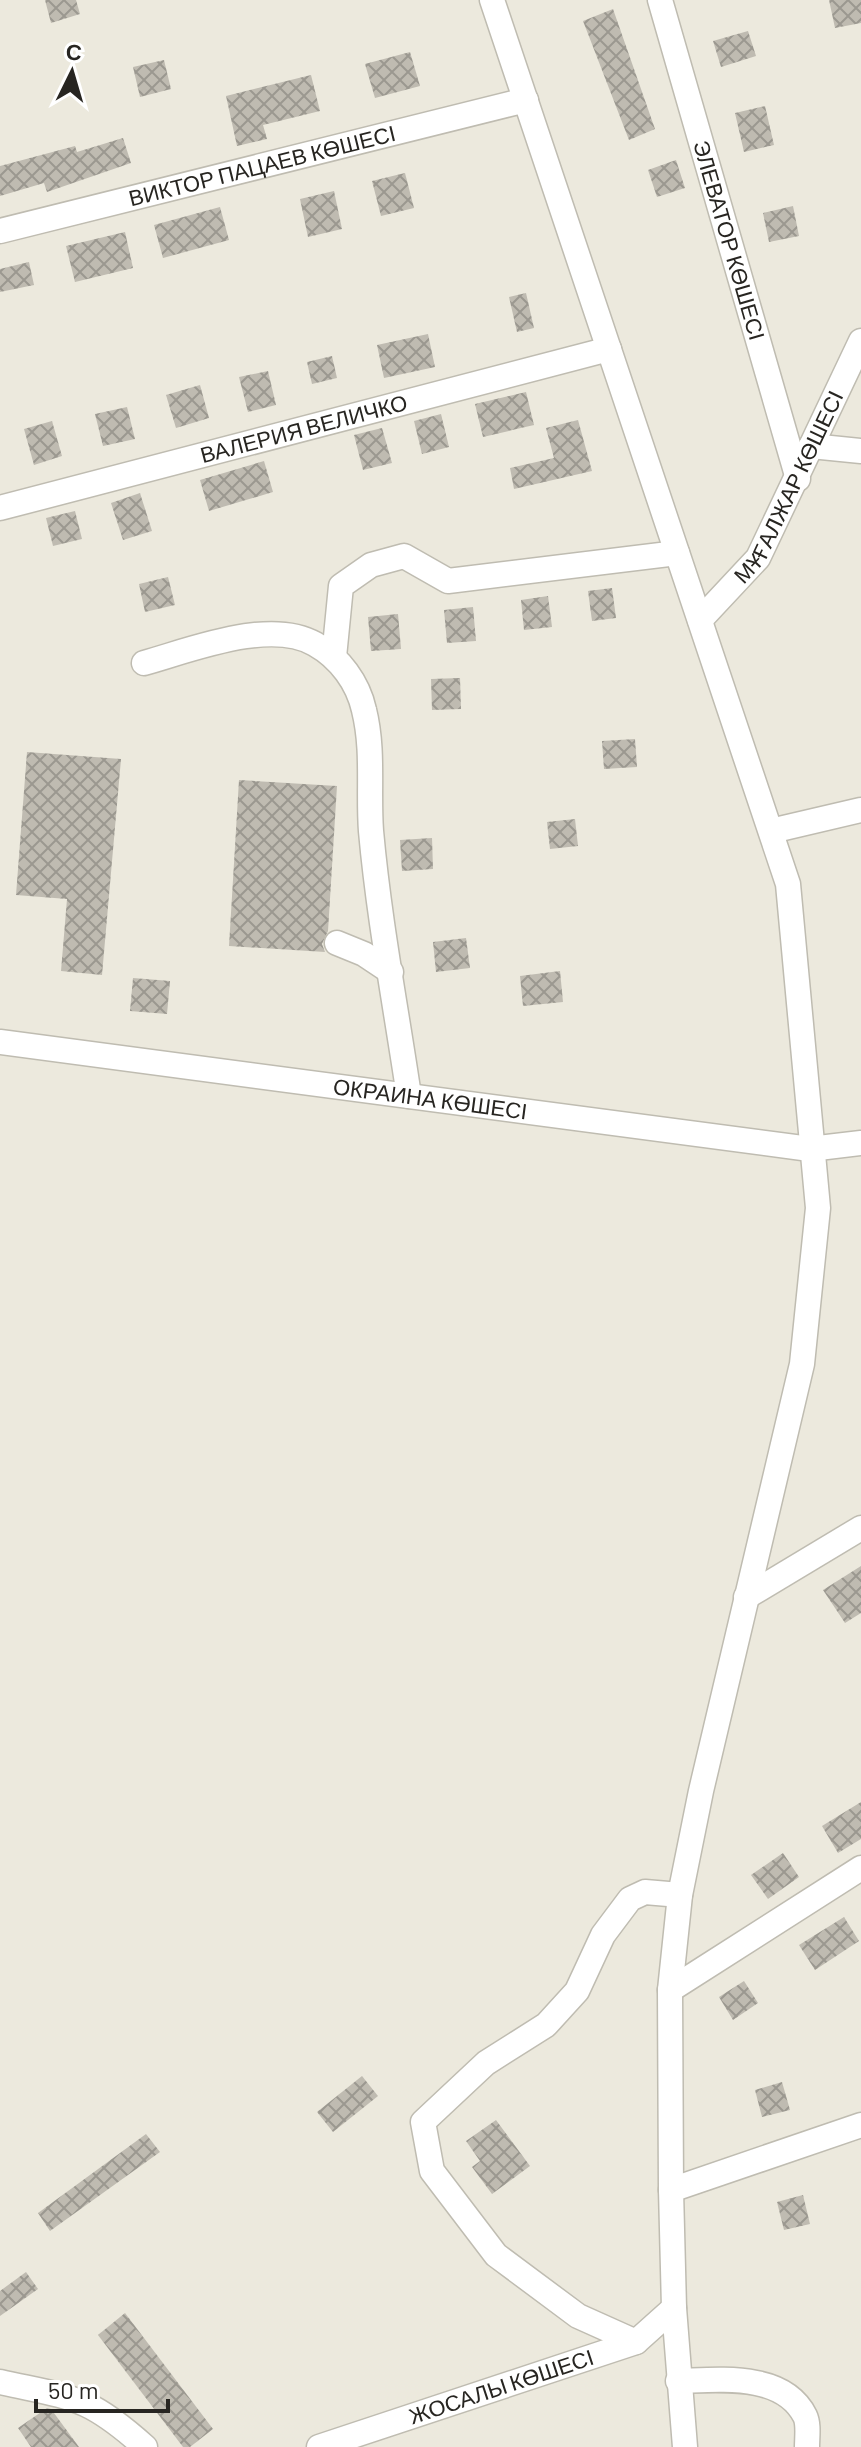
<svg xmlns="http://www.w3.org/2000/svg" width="861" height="2447" font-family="Barlow,sans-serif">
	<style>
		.building { fill: url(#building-cross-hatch) }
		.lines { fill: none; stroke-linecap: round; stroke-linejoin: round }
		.minor-casing { stroke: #bfbcb1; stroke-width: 27 }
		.minor { stroke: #fff; stroke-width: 24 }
		.labels { text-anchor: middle; stroke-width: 7; stroke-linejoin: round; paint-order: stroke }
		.street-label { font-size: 22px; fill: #272521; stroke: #fff }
	</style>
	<defs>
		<pattern id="building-cross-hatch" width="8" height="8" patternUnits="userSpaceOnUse" patternTransform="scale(2)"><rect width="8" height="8" fill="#bfbbb1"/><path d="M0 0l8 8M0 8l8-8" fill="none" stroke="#9b9890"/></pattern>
	</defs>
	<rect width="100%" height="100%" fill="#ece9dd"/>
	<g class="building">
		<path d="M 45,0 L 76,0 L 80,14 L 51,23 Z"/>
		<path d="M 829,0 L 861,0 L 861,23 L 835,28 Z"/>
		<path d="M 613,9 L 655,129 L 629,140 L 583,21 Z"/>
		<path d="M 748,31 L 756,56 L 721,67 L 713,41 Z"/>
		<path d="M 410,52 L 420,86 L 375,98 L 365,64 Z"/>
		<path d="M 164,60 L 171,89 L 140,97 L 133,67 Z"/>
		<path d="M 311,75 L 320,111 L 263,125 L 267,139 L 237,146 L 226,96 Z"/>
		<path d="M 765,106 L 774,145 L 744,152 L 735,113 Z"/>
		<path d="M 123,138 L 131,163 L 47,192 L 44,183 L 0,196 L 0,166 L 75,146 L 77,152 Z"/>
		<path d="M 676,160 L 685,188 L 657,197 L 648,170 Z"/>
		<path d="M 405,173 L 414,208 L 381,216 L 372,181 Z"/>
		<path d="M 334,191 L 342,229 L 308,237 L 300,199 Z"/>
		<path d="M 793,206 L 799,236 L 769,242 L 763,213 Z"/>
		<path d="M 220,207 L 229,240 L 163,258 L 154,225 Z"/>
		<path d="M 125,232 L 133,268 L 75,282 L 66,246 Z"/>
		<path d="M 29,262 L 34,285 L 0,292 L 0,269 Z"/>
		<path d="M 526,293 L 534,328 L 517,332 L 509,297 Z"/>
		<path d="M 428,334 L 435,367 L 384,378 L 377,345 Z"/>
		<path d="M 332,356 L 337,378 L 312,384 L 307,362 Z"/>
		<path d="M 268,371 L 276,405 L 248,412 L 239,377 Z"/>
		<path d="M 200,385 L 209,418 L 176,428 L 166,395 Z"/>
		<path d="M 526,392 L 534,425 L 483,437 L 475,404 Z"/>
		<path d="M 127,407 L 135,439 L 103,446 L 95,414 Z"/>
		<path d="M 441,414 L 449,447 L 422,454 L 414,421 Z"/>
		<path d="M 578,420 L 592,471 L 514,489 L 510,468 L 554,458 L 546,428 Z"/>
		<path d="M 52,421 L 62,456 L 34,465 L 24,429 Z"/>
		<path d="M 382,428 L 392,463 L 363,470 L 354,435 Z"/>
		<path d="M 264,461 L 273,492 L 209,511 L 200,480 Z"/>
		<path d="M 140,493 L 152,531 L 123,540 L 111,503 Z"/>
		<path d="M 75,511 L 82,539 L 53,546 L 46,518 Z"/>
		<path d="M 168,577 L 175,605 L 145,612 L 139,584 Z"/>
		<path d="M 612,588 L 616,618 L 592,621 L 588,591 Z"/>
		<path d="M 548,596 L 552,627 L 524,630 L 521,600 Z"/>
		<path d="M 473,607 L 476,641 L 447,643 L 444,610 Z"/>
		<path d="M 398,614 L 401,649 L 371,651 L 368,617 Z"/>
		<path d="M 460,678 L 461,709 L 432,710 L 431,679 Z"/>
		<path d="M 635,739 L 637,767 L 604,769 L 602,741 Z"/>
		<path d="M 27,752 L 121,759 L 102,975 L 61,971 L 67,899 L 16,895 Z"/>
		<path d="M 239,780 L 337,786 L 328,931 L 322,944 L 325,952 L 229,946 Z"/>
		<path d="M 575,819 L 578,846 L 550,849 L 547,822 Z"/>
		<path d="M 432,838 L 433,869 L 402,871 L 400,840 Z"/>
		<path d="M 466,938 L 470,968 L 436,972 L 433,942 Z"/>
		<path d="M 560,971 L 563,1002 L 523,1006 L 520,976 Z"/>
		<path d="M 133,978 L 170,981 L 167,1014 L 130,1011 Z"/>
		<path d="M 861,1566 L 861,1613 L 845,1623 L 823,1590 Z"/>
		<path d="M 861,1802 L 861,1839 L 838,1853 L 822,1826 Z"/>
		<path d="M 783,1853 L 799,1877 L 768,1899 L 751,1875 Z"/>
		<path d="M 844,1917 L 859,1941 L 815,1970 L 799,1945 Z"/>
		<path d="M 744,1981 L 758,2003 L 733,2020 L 719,1997 Z"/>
		<path d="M 362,2076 L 378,2096 L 333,2132 L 317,2112 Z"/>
		<path d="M 782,2082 L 790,2110 L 762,2117 L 755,2090 Z"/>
		<path d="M 496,2120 L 530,2166 L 492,2194 L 472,2167 L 480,2161 L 466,2141 Z"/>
		<path d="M 146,2134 L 160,2152 L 50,2231 L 38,2213 Z"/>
		<path d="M 803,2195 L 810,2224 L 784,2230 L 777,2202 Z"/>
		<path d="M 26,2272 L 38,2289 L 0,2316 L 0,2291 Z"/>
		<path d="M 125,2313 L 213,2429 L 190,2447 L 183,2447 L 98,2335 Z"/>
		<path d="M 47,2408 L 51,2409 L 79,2447 L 31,2447 L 18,2428 Z"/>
	</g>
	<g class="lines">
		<defs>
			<g id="minor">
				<path d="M 492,0 L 788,884 L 818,1208 L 802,1364 L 701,1791 L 680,1895 L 670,1990 L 671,2190 L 674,2308 L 685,2447"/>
				<path id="s1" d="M 660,0 L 798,479"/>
				<path id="s2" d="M 0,231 L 526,100"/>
				<path d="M 811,446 L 861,451"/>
				<path id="s3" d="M 0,508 L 609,349"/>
				<path id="s4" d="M 700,620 L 758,558 L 861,341"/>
				<path d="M 334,657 L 341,586 L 371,565 L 404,556 L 448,581 L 677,553"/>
				<path d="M 144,663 C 191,650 270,618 315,644 C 340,658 358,683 364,710 C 374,750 368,791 371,831 C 379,920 396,1008 409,1096"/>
				<path d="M 771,831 L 861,810"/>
				<path d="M 337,943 L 364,954 L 391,972"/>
				<path id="s5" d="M 0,1042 L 810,1149 L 861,1143"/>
				<path d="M 746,1597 L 861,1528"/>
				<path d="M 670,1990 L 861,1868"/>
				<path d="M 671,2190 L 861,2125"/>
				<path d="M 636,2342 L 578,2316 L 496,2255 L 432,2171 L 423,2122 L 486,2063 L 546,2025 L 577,1991 L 603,1935 L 630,1899 L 645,1892 L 680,1895"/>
				<path d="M 678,2381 C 719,2380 783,2372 805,2416 C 809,2424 807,2438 807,2447"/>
				<path d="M 0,2382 C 72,2398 87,2395 145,2447"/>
				<path id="s6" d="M 319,2447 L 636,2342 L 674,2308"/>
			</g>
		</defs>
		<use href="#minor" class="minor-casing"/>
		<use href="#minor" class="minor"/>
	</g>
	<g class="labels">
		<g class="street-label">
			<text dy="8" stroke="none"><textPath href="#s2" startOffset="270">ВИКТОР ПАЦАЕВ КӨШЕСІ</textPath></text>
			<text dy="8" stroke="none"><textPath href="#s1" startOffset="250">ЭЛЕВАТОР КӨШЕСІ</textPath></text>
			<text dy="8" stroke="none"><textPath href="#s3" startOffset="314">ВАЛЕРИЯ ВЕЛИЧКО</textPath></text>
			<text dy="8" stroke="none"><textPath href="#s4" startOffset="162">МҰҒАЛЖАР КӨШЕСІ</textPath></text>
			<text dy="8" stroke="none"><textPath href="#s5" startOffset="434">ОКРАИНА КӨШЕСІ</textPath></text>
			<text dy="8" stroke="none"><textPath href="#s6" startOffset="192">ЖОСАЛЫ КӨШЕСІ</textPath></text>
		</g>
	</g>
	<g transform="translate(72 72) rotate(5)" stroke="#ffffff" stroke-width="6" paint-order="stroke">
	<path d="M0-6L14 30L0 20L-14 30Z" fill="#272521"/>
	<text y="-12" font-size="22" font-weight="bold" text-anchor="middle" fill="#272521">С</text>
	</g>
	<path d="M36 2399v12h132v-12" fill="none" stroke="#272521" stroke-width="4"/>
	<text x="48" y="2399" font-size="24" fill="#272521" stroke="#ffffff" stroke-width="6" paint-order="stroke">50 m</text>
</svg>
